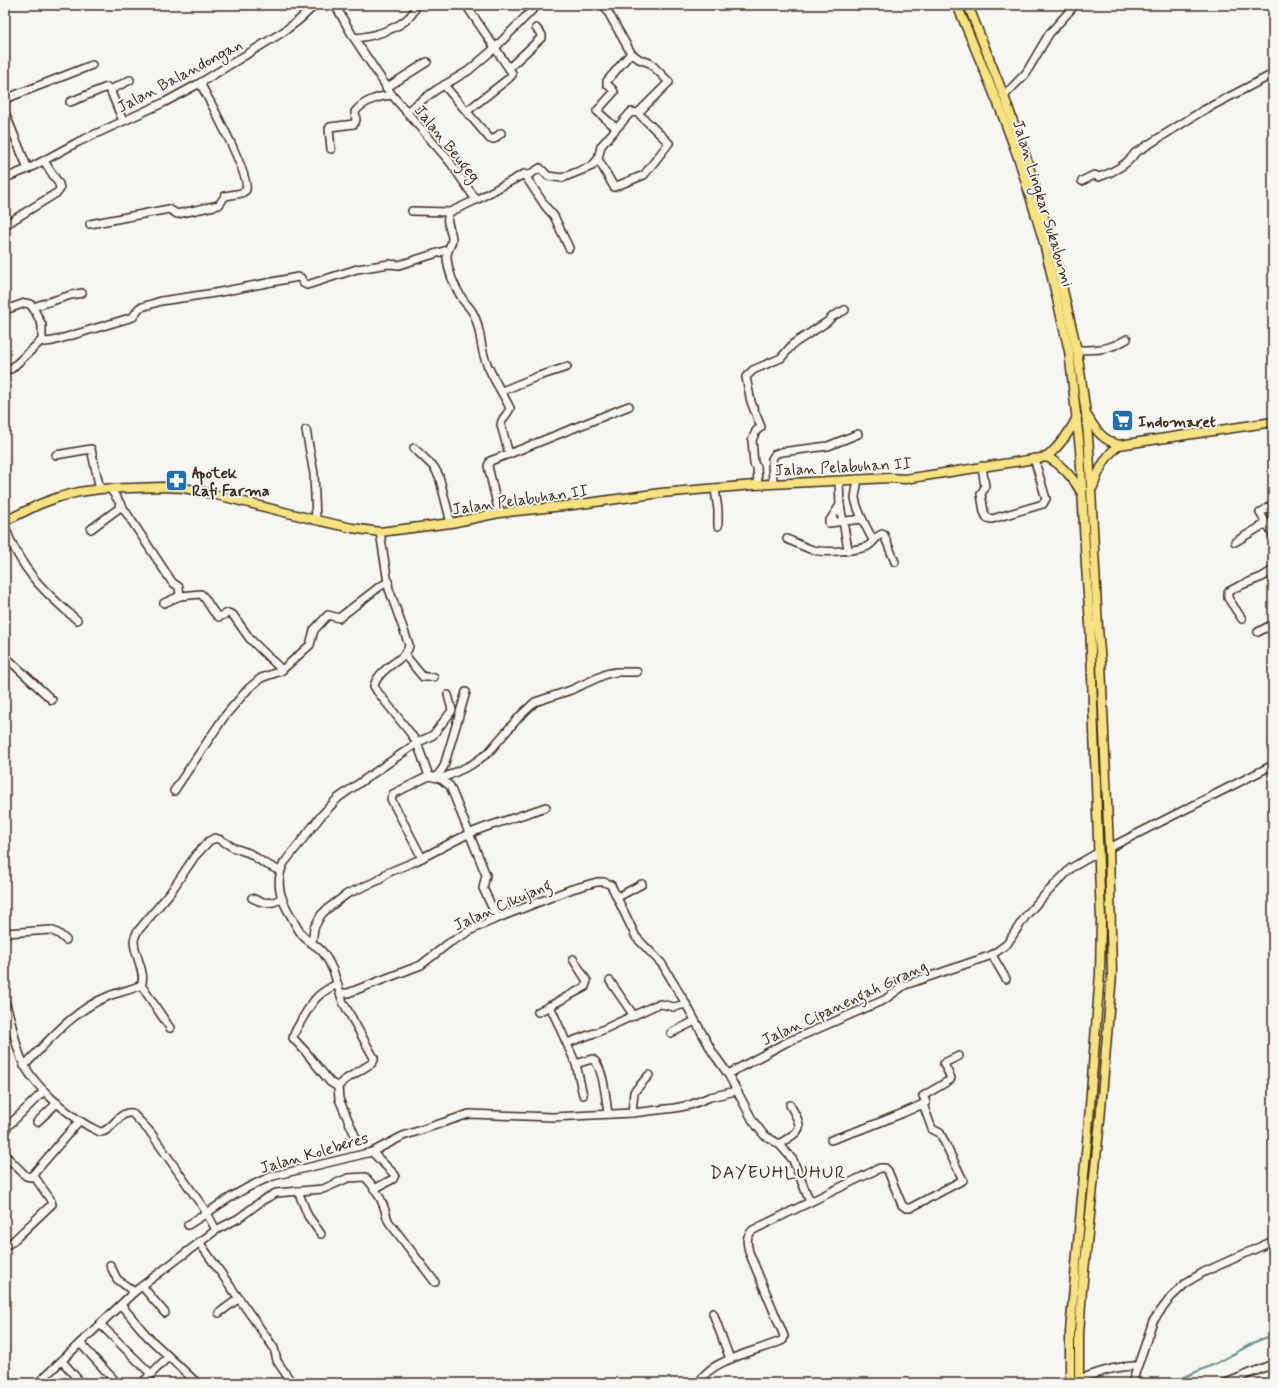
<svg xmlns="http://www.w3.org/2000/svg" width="1278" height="1388" font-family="Mynerve,sans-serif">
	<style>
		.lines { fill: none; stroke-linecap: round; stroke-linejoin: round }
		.stream { stroke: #668e93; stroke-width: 2 }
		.minor-casing { stroke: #3b2a1e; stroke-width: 10 }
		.major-casing { stroke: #3b2a1e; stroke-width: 11 }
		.minor { stroke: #f6f6f2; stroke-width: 7 }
		.major { stroke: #f8e281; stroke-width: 8 }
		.labels { text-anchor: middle; stroke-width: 4; stroke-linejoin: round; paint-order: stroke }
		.street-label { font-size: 16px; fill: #3b2a1e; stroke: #f6f6f2 }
		.poi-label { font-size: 16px; font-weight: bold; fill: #3b2a1e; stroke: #f6f6f2; text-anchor: start }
		.quarter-label { font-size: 18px; letter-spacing: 1px; fill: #3b2a1e; stroke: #f6f6f2 }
	</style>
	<rect width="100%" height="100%" fill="#f6f6f2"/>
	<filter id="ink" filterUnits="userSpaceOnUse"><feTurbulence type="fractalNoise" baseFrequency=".025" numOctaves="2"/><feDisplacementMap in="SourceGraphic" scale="8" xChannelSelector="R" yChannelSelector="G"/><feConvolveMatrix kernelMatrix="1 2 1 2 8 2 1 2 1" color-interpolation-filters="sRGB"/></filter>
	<g filter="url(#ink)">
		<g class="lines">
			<path class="stream" d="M 1175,1383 L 1177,1380 L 1215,1364 L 1257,1341 L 1273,1335"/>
			<defs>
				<g id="minor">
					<path d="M 335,5 L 354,38 C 373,37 412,26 416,5"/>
					<path d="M 466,5 L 512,73 L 512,75 L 508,79 L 467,111"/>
					<path d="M 604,5 L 631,53 L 639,59 L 650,63 L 669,82 L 638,113"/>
					<path d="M 354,38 L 392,95 L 450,162 L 476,200 L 450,212 C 444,220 451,229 452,238 C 452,246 446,250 447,258 C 448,272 456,289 463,300 C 467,305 472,310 474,315 C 481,329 480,345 485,359 C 491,376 502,392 510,408 C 508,415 501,418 501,425 L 509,454 L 490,461 L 488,466 L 499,513"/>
					<path d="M 509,68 L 542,37 L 542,35 L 536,28"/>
					<path d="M 444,85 L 490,139 L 494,139 L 501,133"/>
					<path d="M 386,88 L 427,62"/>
					<path d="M 110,90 L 130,80"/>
					<path d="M 1004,96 L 1026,73 L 1049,34 L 1075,5"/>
					<path d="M 5,99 L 92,65"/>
					<path d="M 70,102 L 107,87 L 111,92 L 123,121"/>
					<path d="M 406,112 L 436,90 L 468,71 L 495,48 L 537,5"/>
					<path d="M 5,113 L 28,169 L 5,178"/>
					<path d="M 616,128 L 597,111 L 614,92 L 613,90 L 607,84 L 607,81 L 631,53"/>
					<path d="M 331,149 L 329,129 L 330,127 L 354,124 L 356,120 L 355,112 C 363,101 379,96 392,95"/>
					<path d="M 28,169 L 78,142 L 165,102 L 200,83 L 283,32 L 299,20 L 315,5"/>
					<path d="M 527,176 L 540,168 L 548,176 L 562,178 L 592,166 L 598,159 L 601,146 L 631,112 L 638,113 L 669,143 L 644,175 L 614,187 L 598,159"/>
					<path d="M 1082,181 L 1094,175 L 1099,177 C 1112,173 1128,164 1135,153 L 1202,111 L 1273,74"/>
					<path d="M 476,200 L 524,174 L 546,207 L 554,216 L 569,248"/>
					<path d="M 412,211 L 450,212"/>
					<path d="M 90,224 L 169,209 L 177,214 L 219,205 L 225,196 L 242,193 L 246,190 C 251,177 209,99 200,83"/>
					<path d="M 5,225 L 58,192 L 60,189 L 59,184 L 44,161"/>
					<path d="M 33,307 L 71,295 L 82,293"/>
					<path d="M 5,310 L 25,303 L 30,304 L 35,311 L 42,325 L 42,340"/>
					<path d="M 42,340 L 45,342 L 53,341 L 133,317 L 139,308 L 161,301 L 215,293 L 298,277 L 301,278 L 303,283 L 307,285 L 357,269 L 389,264 L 399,265 L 447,250"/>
					<path d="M 1077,350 C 1097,350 1109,350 1127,339"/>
					<path d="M 5,368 L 7,369 L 11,369 L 42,340"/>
					<path d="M 502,391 L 536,377 L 567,367"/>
					<path d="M 306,430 L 314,474 L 316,520"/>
					<path d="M 414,448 L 434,467 L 439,476 L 451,523"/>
					<path d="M 509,454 L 629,406"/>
					<path d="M 56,455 L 91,449 L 100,489"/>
					<path d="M 982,466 L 985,487 L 981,494 L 984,512 L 987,518 L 992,519 L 1043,504 L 1046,499 L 1034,458"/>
					<path d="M 857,479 C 858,487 855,493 855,498 C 857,510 867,529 873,540"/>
					<path d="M 839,481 L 840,505 L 848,549"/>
					<path d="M 773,484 L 772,459 L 775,454 L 781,452 L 828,446 L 858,434"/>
					<path d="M 758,485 L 757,467 L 754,464 L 752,440 L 756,431 L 761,427 L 751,402 L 746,377 L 753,370 L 781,358 L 793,344 L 827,322 L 833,316 L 845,310"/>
					<path d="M 110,488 L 172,582 L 179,587 L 180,596"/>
					<path d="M 715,489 L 718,510 L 718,526"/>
					<path d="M 1273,504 L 1260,513 L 1273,535"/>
					<path d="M 840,505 L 829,522 L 829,523 L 862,519"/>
					<path d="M 5,527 C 21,570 43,591 77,620"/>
					<path d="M 91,529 L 122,506"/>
					<path d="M 380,532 L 389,589 L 409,645 C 408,660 379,666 374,686 L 377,691 L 411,734 L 417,743 L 338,798 L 321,816 L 284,863 C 274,883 281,900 292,918 C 295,924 298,930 303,936 C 309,943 319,946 324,954 C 333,966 336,979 340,993 L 348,993 L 421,965 L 449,943 L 475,928 L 498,918 L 572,889 L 597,882 L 604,882 L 611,885 L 636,937 L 662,964 L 686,1004 L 713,1053 L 728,1074 L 753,1121 L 764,1135 L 779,1144 L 793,1160 L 810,1202 L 753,1230 C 745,1237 747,1243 749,1252 L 784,1336 L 783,1340 C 763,1350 706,1360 700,1383"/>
					<path d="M 787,539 C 796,543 804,547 813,550 C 826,553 852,551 866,547 C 872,545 875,537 882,534 L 884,535 L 895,562"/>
					<path d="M 1235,542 L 1265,524"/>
					<path d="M 164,603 L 180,596 L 201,594 C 208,600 211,612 219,617 L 228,613 L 233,615 L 250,639 L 282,670"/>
					<path d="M 1242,619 L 1228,598 L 1228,592 L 1239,586 L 1262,577 L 1273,570"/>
					<path d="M 1258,632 L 1273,624"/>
					<path d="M 404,654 L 423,677 L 434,677"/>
					<path d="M 5,660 L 9,660 L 52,700"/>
					<path d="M 448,695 L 452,710 L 451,712 L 433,735 L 417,743 L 429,776 L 441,779 L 450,786 L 486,875 L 483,888 L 492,907 L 498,918"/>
					<path d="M 436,777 L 441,771 L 444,766 L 466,692"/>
					<path d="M 441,779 L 471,765 L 488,753 L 519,717 L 535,702 L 571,690 L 606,674 L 616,672 L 637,672"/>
					<path d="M 174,791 L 224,717 L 248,689 L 261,678 L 281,671 L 310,645 L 314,630 L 328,615 L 339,618 L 379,587 L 388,582"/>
					<path d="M 1109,848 L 1273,765"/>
					<path d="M 422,858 L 391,799 L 393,794 L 429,776"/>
					<path d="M 618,897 L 642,884"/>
					<path d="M 252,898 C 261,903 273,905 281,898"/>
					<path d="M 5,933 L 51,930 L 59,934 L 66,940"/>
					<path d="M 312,943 L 314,928 L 321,915 L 327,909 L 347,894 L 379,880 L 387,873 L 416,861 L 468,834 L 486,827 L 546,807"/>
					<path d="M 992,955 L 1006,979"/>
					<path d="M 610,981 L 634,1016"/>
					<path d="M 337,984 C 315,995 313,1001 301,1021 C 298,1027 294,1032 293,1038 L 305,1051 L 330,1082 L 338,1087"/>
					<path d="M 141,985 C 147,974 134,955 134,941 C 134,938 136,935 137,932 L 170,893 L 195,856 L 209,841 L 215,838 L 221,840 L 234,848 L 249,853 L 264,863 L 280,871"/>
					<path d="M 141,985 L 170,1028"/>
					<path d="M 340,993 L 343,1002 L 374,1058 L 374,1060 L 372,1063 L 343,1081 L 338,1087 L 339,1099 L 356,1138"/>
					<path d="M 5,1002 C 12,1020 14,1040 21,1058 C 32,1086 73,1120 100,1132 C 112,1132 118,1111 132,1113 L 151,1133 L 207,1213 C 228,1198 249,1185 273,1176 L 372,1152 L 403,1136 L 469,1114 L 553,1117 L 632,1113 L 675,1108 L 690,1105 L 710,1097 L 736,1091"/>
					<path d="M 550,1006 L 585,987 L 587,981 L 573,959"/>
					<path d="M 538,1012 L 550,1006 L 576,1064 L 592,1059 C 604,1065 606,1101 608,1114"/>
					<path d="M 671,1033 L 695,1021"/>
					<path d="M 567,1043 L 600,1031 L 656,1005 L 661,1004 L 674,1007 L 686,1004"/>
					<path d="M 576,1064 L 583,1095"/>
					<path d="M 24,1066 C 49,1040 75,1009 109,996 C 119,992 131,990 141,985"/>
					<path d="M 728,1074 L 785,1043 L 884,1000 L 905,985 L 992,955 L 1007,944 L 1025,917 L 1038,902 L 1071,868 L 1099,852"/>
					<path d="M 632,1113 L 634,1092 L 649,1075"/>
					<path d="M 37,1122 L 57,1103"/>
					<path d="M 5,1129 L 44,1091"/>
					<path d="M 831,1140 L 868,1127 L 903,1113 L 923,1104 L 926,1102 L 923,1096 L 950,1080 L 951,1078 L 944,1064 L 946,1062 L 959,1056"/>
					<path d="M 779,1144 C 803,1129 804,1130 790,1105"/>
					<path d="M 372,1152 L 395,1175 L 393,1179 L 374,1189"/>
					<path d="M 5,1155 L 26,1176 L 31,1177 L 79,1121"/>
					<path d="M 298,1191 L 308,1216 L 321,1234"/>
					<path d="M 810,1202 L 880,1168 L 885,1168 L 888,1171 L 902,1205 L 906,1208 L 910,1208 L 963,1180 L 940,1133 L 932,1129 L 923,1104"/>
					<path d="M 216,1230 L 239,1218 L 263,1200 L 276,1193 L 323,1189 L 348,1178 L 365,1177 C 373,1185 380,1196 384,1207 C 386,1212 386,1217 389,1222 L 435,1282"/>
					<path d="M 199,1242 L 274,1348 L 277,1361 L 292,1383"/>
					<path d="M 5,1246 L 12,1242 L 52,1204 L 50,1199 L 34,1176"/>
					<path d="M 110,1265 L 117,1279 L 134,1292"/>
					<path d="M 142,1286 L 165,1313"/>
					<path d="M 121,1305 L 148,1337 L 197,1383"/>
					<path d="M 219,1313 L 238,1299"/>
					<path d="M 713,1313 L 730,1359"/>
					<path d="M 100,1324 L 151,1374"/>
					<path d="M 80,1343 L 117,1383"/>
					<path d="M 62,1361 L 81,1383"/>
					<path d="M 1079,1379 C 1098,1373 1117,1365 1137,1366"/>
					<path d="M 38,1383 L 134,1292 L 216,1230 L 207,1213 L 188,1225"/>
					<path d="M 142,1383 L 168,1357"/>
					<path d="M 1132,1383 L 1153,1321 L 1171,1297 L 1187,1282 L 1204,1272 L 1273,1241"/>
					<path d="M 1226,1383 L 1273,1364"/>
				</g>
				<g id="major">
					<path d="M 957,5 L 999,106 L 1019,160 L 1044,243 L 1069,351 L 1080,449 L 1086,566 L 1090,624 L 1101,919 L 1100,973 L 1089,1119 L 1070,1332 L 1070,1383"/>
					<path d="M 968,5 L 1004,96 L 1026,157 L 1052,243 L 1077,350 L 1086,414 L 1089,449 L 1098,628 L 1101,663 L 1109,848 L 1112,974 L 1100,1121 L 1082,1290 L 1079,1334 L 1079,1383"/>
					<path d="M 1088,417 C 1096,431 1103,440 1119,445 L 1273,422"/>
					<path d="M 1047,457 C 1062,465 1072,476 1081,492"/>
					<path d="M 1047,457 C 1060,445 1070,433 1077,417"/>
					<path d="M 1093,487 C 1099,470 1105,456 1119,445"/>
					<path d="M 5,521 L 40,504 L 59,497 L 79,492 L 100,489 L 163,487 L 184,488 L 213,494 L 316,520 L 352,528 L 380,532 L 451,523 L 499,513 L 573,505 L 661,493 L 754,485 L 889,478 L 905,479 L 1047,457"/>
				</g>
			</defs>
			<use href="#minor" class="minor-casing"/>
			<use href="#major" class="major-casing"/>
			<use href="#minor" class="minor"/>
			<use href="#major" class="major"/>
		</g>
	</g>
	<defs>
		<symbol id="supermarket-square" viewBox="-11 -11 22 22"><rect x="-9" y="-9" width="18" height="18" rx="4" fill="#1f6fb2" stroke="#f6f6f2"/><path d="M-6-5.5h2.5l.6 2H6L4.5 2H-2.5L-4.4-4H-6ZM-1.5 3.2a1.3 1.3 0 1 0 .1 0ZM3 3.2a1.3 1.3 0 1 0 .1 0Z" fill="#fff"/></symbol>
		<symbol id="pharmacy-square" viewBox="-11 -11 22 22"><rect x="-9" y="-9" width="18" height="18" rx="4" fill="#1f6fb2" stroke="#f6f6f2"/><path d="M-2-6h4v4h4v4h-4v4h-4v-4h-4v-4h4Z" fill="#fff"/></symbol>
	</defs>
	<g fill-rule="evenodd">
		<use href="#supermarket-square" x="1110" y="408" width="25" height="25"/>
		<use href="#pharmacy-square" x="164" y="468" width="25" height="25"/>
	</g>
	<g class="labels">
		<g class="street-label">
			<text transform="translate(179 75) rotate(-28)" y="6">Jalan Balandongan</text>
			<text transform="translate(448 143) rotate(51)" y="6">Jalan Beugeg</text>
			<text transform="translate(1044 203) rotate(73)" y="6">Jalan Lingkar Sukabumi</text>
			<text transform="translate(843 466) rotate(-3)" y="6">Jalan Pelabuhan II</text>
			<text transform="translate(520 499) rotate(-8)" y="6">Jalan Pelabuhan II</text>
			<text transform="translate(502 904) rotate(-24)" y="6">Jalan Cikujang</text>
			<text transform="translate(844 1002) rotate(-25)" y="6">Jalan Cipanengah Girang</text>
			<text transform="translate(314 1152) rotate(-16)" y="6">Jalan Koleberes</text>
		</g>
		<g class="poi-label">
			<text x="1138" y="427">Indomaret</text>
			<text x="192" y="478">Apotek<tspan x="192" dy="18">Rafi Farma</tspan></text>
		</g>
		<g class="quarter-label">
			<text x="778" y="1178">DAYEUHLUHUR</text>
		</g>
	</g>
	<rect width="1278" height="1388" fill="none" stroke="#f6f6f2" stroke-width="20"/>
	<rect x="10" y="10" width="1258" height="1368" fill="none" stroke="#3b2a1e" stroke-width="1.5" filter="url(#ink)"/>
</svg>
